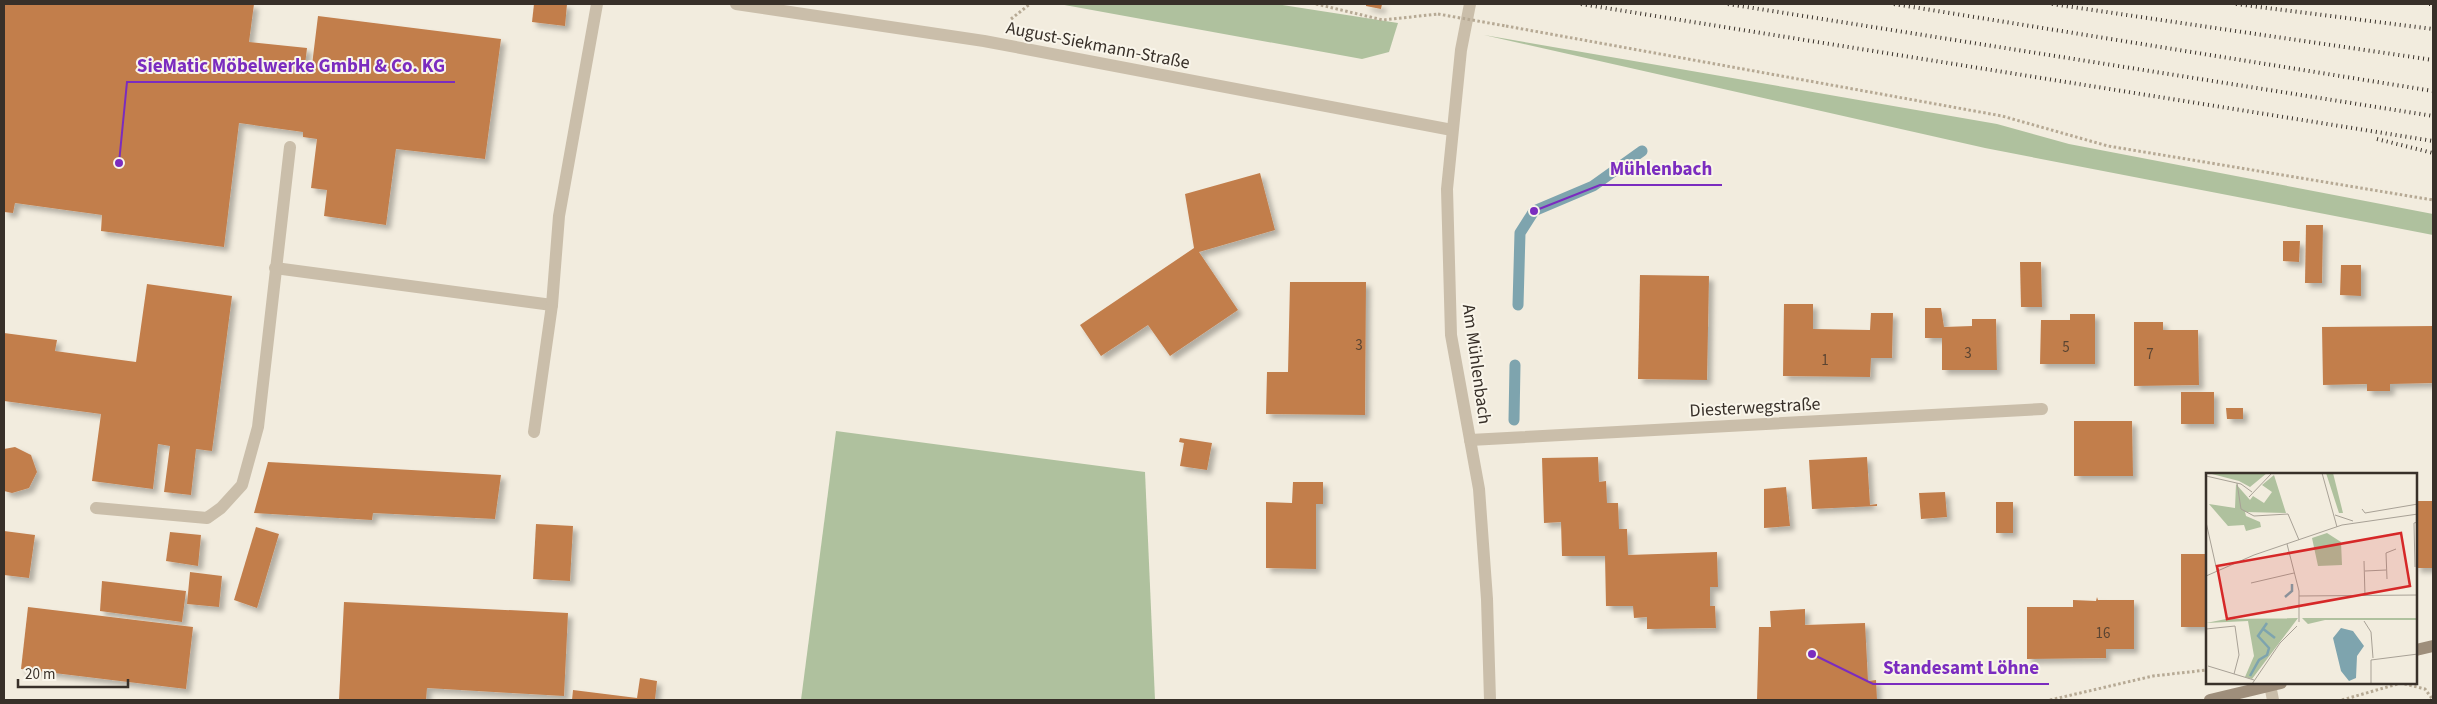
<svg xmlns="http://www.w3.org/2000/svg" width="2437" height="704" font-family="'Source Sans 3',sans-serif">
	<style>
		.green { fill: #afc19e }
		.lines { fill: none; stroke-linecap: round; stroke-linejoin: round }
		.stream { stroke: #7ea4ae; stroke-width: 11 }
		.building { fill: #c27e4c; filter: url(#shadow) }
		.path { stroke: #b6a994; stroke-width: 3; stroke-dasharray: 2.5 2.5; stroke-linecap: butt }
		.service { stroke: #cabeaa; stroke-width: 12 }
		.minor { stroke: #cabeaa; stroke-width: 12 }
		.secondary { stroke: #9e8e7b; stroke-width: 12 }
		.rail { stroke: #383029; stroke-width: 4; stroke-dasharray: 1 4; stroke-linecap: butt }
		.path-bridge { stroke: #b6a994; stroke-width: 3; stroke-dasharray: 2.5 2.5; stroke-linecap: butt }
		.labels { text-anchor: middle; stroke-width: 4; stroke-linejoin: round; paint-order: stroke }
		.number-label { font-size: 15px; fill: #5a4432 }
		.street-label { font-size: 18px; fill: #383029; stroke: #f9f5ea }
		.inset-river { fill: none; stroke: #7ea4ae; stroke-width: 2.5 }
		.inset-road { fill: none; stroke: #a8a196; stroke-width: 1 }
		.view { fill: #d62828; fill-opacity: 0.15; stroke: #d62828; stroke-width: 2.5 }
		.inset-edge { fill: none; stroke: #383029; stroke-width: 2.5 }
		.leader { fill: none; stroke: #7b2cbf; stroke-width: 2 }
		.callout-dot { fill: #7b2cbf; stroke: #f9f5ea; stroke-width: 2 }
		.callout-label { font-size: 19px; text-anchor: middle; font-weight: bold; fill: #7b2cbf; stroke: #f9f5ea; stroke-width: 4; stroke-linejoin: round; paint-order: stroke }
	</style>
	<defs>
		<filter id="shadow"><feDropShadow dx="4.5" dy="4.5" stdDeviation="2.5" flood-color="#0004"/></filter>
	</defs>
	<rect width="100%" height="100%" fill="#f2ecde"/>
	<g class="green">
		<path d="M 1059,4 L 1276,4 L 1398,23 L 1389,52 L 1362,59 Z"/>
		<path d="M 1484,35 L 1997,124 L 2069,144 L 2433,214 L 2433,235 L 1985,148 Z"/>
		<path d="M 836,431 L 1145,472 L 1155,700 L 801,700 Z"/>
	</g>
	<g class="lines">
		<g class="stream">
			<path d="M 1518,305 L 1520,233 L 1534,211 L 1593,186 L 1642,151"/>
			<path d="M 1514,420 L 1515,365"/>
		</g>
	</g>
	<g class="building">
		<path d="M 4,4 L 254,4 L 249,42 L 307,48 L 305,65 L 312,65 L 318,16 L 501,39 L 485,159 L 396,149 L 386,225 L 324,216 L 327,190 L 311,188 L 317,139 L 303,137 L 303,132 L 239,123 L 224,247 L 101,231 L 102,215 L 15,203 L 13,213 L 4,212 Z"/>
		<path d="M 534,4 L 567,4 L 565,26 L 532,22 Z"/>
		<path d="M 1366,4 L 1382,4 L 1381,9 L 1366,6 Z"/>
		<path d="M 1260,173 L 1275,230 L 1199,252 L 1238,310 L 1170,356 L 1148,325 L 1101,356 L 1080,325 L 1194,248 L 1185,194 Z"/>
		<path d="M 2306,225 L 2323,225 L 2322,283 L 2305,283 Z"/>
		<path d="M 2283,241 L 2300,241 L 2299,262 L 2283,261 Z"/>
		<path d="M 2020,262 L 2041,262 L 2042,307 L 2021,307 Z"/>
		<path d="M 2341,265 L 2361,265 L 2361,296 L 2340,295 Z"/>
		<path d="M 1640,275 L 1709,276 L 1707,380 L 1638,379 Z"/>
		<path d="M 1290,282 L 1366,282 L 1365,415 L 1266,414 L 1267,372 L 1288,372 Z"/>
		<path d="M 147,284 L 232,296 L 212,451 L 196,449 L 191,495 L 164,492 L 170,446 L 158,444 L 153,489 L 92,481 L 101,414 L 4,401 L 4,333 L 57,340 L 55,351 L 136,362 Z"/>
		<path d="M 1784,304 L 1813,304 L 1813,329 L 1870,330 L 1871,313 L 1893,313 L 1892,358 L 1871,358 L 1870,377 L 1783,376 Z"/>
		<path d="M 1925,308 L 1941,308 L 1944,327 L 1972,326 L 1972,319 L 1996,319 L 1997,370 L 1942,370 L 1942,338 L 1925,338 Z"/>
		<path d="M 2070,314 L 2095,314 L 2095,364 L 2040,364 L 2041,320 L 2070,320 Z"/>
		<path d="M 2134,322 L 2163,322 L 2163,330 L 2198,330 L 2199,385 L 2134,386 Z"/>
		<path d="M 2433,326 L 2433,383 L 2390,384 L 2390,391 L 2367,391 L 2367,384 L 2323,385 L 2322,327 Z"/>
		<rect x="2181" y="392" width="33" height="32"/>
		<path d="M 2226,408 L 2243,408 L 2243,419 L 2227,419 Z"/>
		<path d="M 2074,421 L 2132,421 L 2133,476 L 2074,476 Z"/>
		<path d="M 1180,438 L 1212,443 L 1207,470 L 1180,466 L 1184,443 L 1179,442 Z"/>
		<path d="M 15,447 L 31,455 L 37,472 L 29,488 L 12,493 L 4,491 L 4,449 Z"/>
		<path d="M 1598,457 L 1599,482 L 1606,481 L 1607,503 L 1618,503 L 1619,529 L 1627,529 L 1628,555 L 1717,552 L 1718,587 L 1710,587 L 1710,606 L 1715,606 L 1716,628 L 1647,629 L 1647,617 L 1634,618 L 1633,606 L 1606,606 L 1605,556 L 1562,556 L 1561,522 L 1544,523 L 1542,458 Z"/>
		<path d="M 1867,457 L 1870,505 L 1877,504 L 1877,506 L 1812,509 L 1809,460 Z"/>
		<path d="M 268,462 L 501,475 L 495,519 L 373,513 L 372,520 L 254,513 Z"/>
		<path d="M 1293,482 L 1323,482 L 1323,504 L 1316,504 L 1316,569 L 1266,568 L 1266,502 L 1292,503 Z"/>
		<path d="M 1786,487 L 1790,526 L 1764,528 L 1764,489 Z"/>
		<path d="M 1945,492 L 1947,517 L 1921,519 L 1919,493 Z"/>
		<rect x="2416" y="501" width="17" height="67"/>
		<rect x="1996" y="502" width="17" height="31"/>
		<path d="M 536,524 L 573,526 L 570,581 L 533,579 Z"/>
		<path d="M 256,527 L 279,534 L 257,608 L 234,600 Z"/>
		<path d="M 4,531 L 35,535 L 29,578 L 4,575 Z"/>
		<path d="M 170,532 L 201,535 L 198,566 L 166,561 Z"/>
		<rect x="2181" y="554" width="26" height="73"/>
		<path d="M 190,572 L 222,576 L 219,607 L 187,604 Z"/>
		<path d="M 102,581 L 186,591 L 182,622 L 100,611 Z"/>
		<path d="M 2097,597 L 2098,600 L 2134,600 L 2134,649 L 2106,649 L 2106,658 L 2027,659 L 2027,607 L 2073,607 L 2073,600 L 2096,601 Z"/>
		<path d="M 344,602 L 568,613 L 564,696 L 427,688 L 426,700 L 339,700 Z"/>
		<path d="M 28,607 L 193,627 L 186,689 L 21,669 Z"/>
		<path d="M 1805,609 L 1805,625 L 1865,623 L 1868,681 L 1876,680 L 1877,700 L 1757,700 L 1759,627 L 1771,627 L 1770,611 Z"/>
		<path d="M 640,678 L 657,681 L 655,700 L 572,700 L 573,690 L 637,698 Z"/>
	</g>
	<g class="lines">
		<g class="path">
			<path d="M 1316,4 L 1383,20 L 1438,14"/>
			<path d="M 1011,19 L 1030,4"/>
			<path d="M 1506,26 L 2002,116 L 2108,146 L 2433,200"/>
			<path d="M 2050,700 L 2153,676 L 2207,670"/>
			<path d="M 2342,700 L 2401,683 L 2425,689 L 2433,700"/>
		</g>
		<g class="service">
			<path d="M 275,268 L 552,305"/>
			<path d="M 534,432 L 552,305 L 559,216 L 597,4"/>
			<path d="M 96,508 L 207,518 L 221,508 L 242,485 L 258,427 L 290,147"/>
			<path d="M 2270,685 L 2273,700"/>
		</g>
		<g class="minor">
			<path d="M 736,4 L 984,41 L 1452,130"/>
			<path d="M 1470,4 L 1461,50 L 1447,189 L 1451,335 L 1479,489 L 1487,599 L 1490,700"/>
			<path d="M 1470,440 L 2042,409"/>
		</g>
		<g class="secondary">
			<path d="M 2416,650 L 2433,646"/>
			<path d="M 2210,700 L 2281,683"/>
		</g>
		<g class="rail">
			<path d="M 1581,4 L 2433,141"/>
			<path d="M 1728,4 L 2433,116"/>
			<path d="M 1894,4 L 2433,91"/>
			<path d="M 2052,4 L 2433,60"/>
			<path d="M 2236,4 L 2433,29"/>
			<path d="M 2429,4 L 2433,4"/>
			<path d="M 2377,139 L 2433,153"/>
		</g>
		<path class="path-bridge" d="M 1438,14 L 1506,26"/>
	</g>
	<g class="labels">
		<g class="number-label">
			<text x="1359" y="350">3</text>
			<text x="2066" y="352">5</text>
			<text x="1968" y="358">3</text>
			<text x="2150" y="359">7</text>
			<text x="1825" y="365">1</text>
			<text x="2103" y="638">16</text>
		</g>
		<g class="street-label">
			<text transform="translate(1098 45) rotate(11)" y="6">August-Siekmann-Straße</text>
			<text transform="translate(1477 364) rotate(82)" y="6">Am Mühlenbach</text>
			<text transform="translate(1755 407) rotate(-3)" y="6">Diesterwegstraße</text>
		</g>
	</g>
	<g transform="translate(2206 473)">
		<rect width="211" height="211" fill="#f2ecde"/>
		<path d="M 2,0 L 61,0 L 44,14 L 33,8 ZM 120,0 L 127,0 L 137,40 L 133,40 ZM 68,2 L 80,40 L 39,39 L 40,43 L 54,49 L 55,54 L 40,58 L 38,52 L 22,53 L 3,31 L 29,35 L 30,11 L 44,27 L 47,23 L 58,30 L 66,19 L 56,12 ZM 121,60 L 135,69 L 136,92 L 112,93 L 106,65 ZM 92,145 L 46,206 L 39,204 L 48,183 L 42,148 L 0,150 L 20,146 ZM 96,145 L 211,145 L 212,147 L 119,147 L 102,151 Z" fill="#afc19e"/>
		<path d="M 135,155 L 147,158 L 158,173 L 151,183 L 150,205 L 143,208 L 135,198 L 127,165 Z" fill="#7ea4ae"/>
		<path class="inset-river" d="M 79,124 L 86,118 L 86,111M 56,155 L 69,165M 44,203 L 53,187 L 61,182 L 63,175 L 52,163 L 61,150"/>
		<path class="inset-road" d="M 116,0 L 131,54M 0,3 L 35,11 L 46,19M 31,10 L 35,36 L 48,43 L 82,41 L 93,67M 43,24 L 66,0M 156,36 L 159,40 L 212,31M 129,42 L 147,48M 0,49 L 11,98M 81,71 L 93,118 L 93,149M 158,88 L 159,123M 209,94 L 208,50 L 212,49M 159,98 L 180,97M 0,103 L 48,82 L 136,52 L 212,41M 181,106 L 180,80 L 190,76M 45,110 L 88,100M 93,123 L 212,122M 158,148 L 165,159 L 167,185M 0,156 L 29,153 L 33,182 L 28,201M 2,193 L 48,207M 46,211 L 74,170 L 91,153M 165,211 L 165,187 L 212,181"/>
		<path class="view" d="M 195,60 L 204,113 L 21,146 L 11,93 Z"/>
		<rect width="211" height="211" class="inset-edge"/>
	</g>
	<path class="leader" d="M119 163L127 82H455M1534 211L1600 185H1722M1812 654L1873 684H2049"/>
	<g class="callout-dot">
		<circle cx="119" cy="163" r="5"/>
		<circle cx="1534" cy="211" r="5"/>
		<circle cx="1812" cy="654" r="5"/>
	</g>
	<g class="callout-label">
		<text x="291" y="72">SieMatic Möbelwerke GmbH &amp; Co. KG</text>
		<text x="1661" y="175">Mühlenbach</text>
		<text x="1961" y="674">Standesamt Löhne</text>
	</g>
	<rect width="2437" height="704" fill="none" stroke="#383029" stroke-width="10"/>
	<path d="M18 679v8h110v-8" fill="none" stroke="#383029" stroke-width="2.5"/>
	<text x="25" y="679" font-size="15" fill="#383029" stroke="#f9f5ea" stroke-width="4" paint-order="stroke">20 m</text>
</svg>
